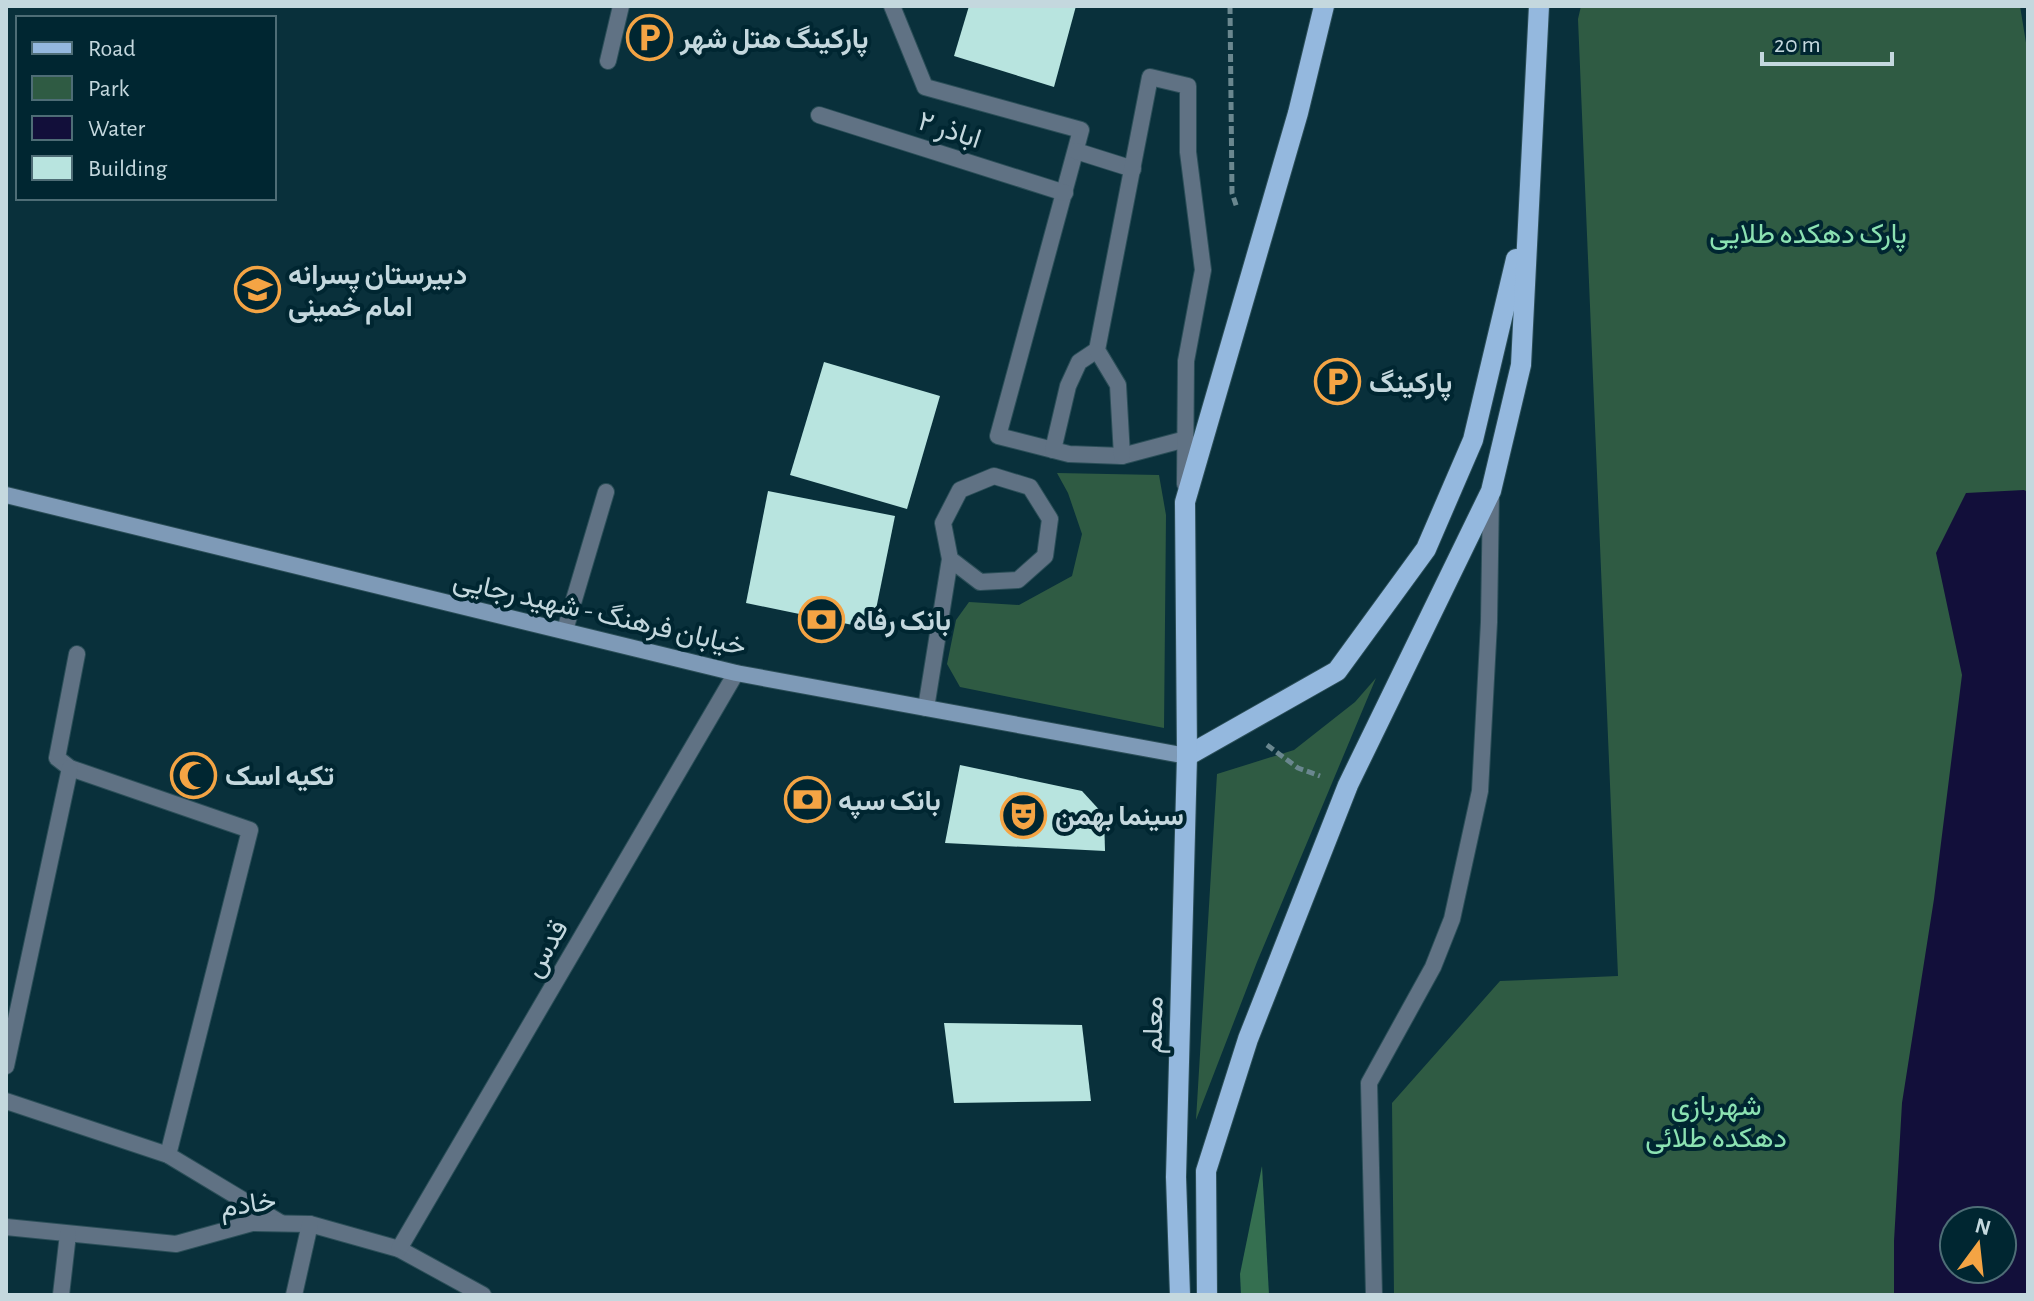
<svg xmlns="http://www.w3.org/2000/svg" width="2034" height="1301" font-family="'Alegreya Sans',Vazirmatn,sans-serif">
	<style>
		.green { fill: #2f5b43; fill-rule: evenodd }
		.forest { fill: #356f50 }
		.water { fill: #120f3a; fill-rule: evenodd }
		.building { fill: #b8e4df }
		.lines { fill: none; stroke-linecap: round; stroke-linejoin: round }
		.service-casing { stroke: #2b4e58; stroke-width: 18 }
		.minor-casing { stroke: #2b4e58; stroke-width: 18 }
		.secondary-casing { stroke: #2b4e58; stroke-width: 18 }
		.primary-casing { stroke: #2b4e58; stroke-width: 22 }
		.path { stroke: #6a878f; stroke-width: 5; stroke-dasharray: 8 4; stroke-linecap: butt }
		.service { stroke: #607284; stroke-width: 16 }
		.minor { stroke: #607284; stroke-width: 16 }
		.secondary { stroke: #7e9ab7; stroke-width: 16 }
		.primary { stroke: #94b8de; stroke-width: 20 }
		.labels { text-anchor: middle; stroke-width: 8; stroke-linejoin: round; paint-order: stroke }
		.poi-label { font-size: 28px; font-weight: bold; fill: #c4d8de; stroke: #002631; text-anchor: start }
		.street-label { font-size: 28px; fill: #c4d8de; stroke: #002631 }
		.park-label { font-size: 28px; fill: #8be2b2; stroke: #002631 }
	</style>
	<rect width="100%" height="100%" fill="#09303b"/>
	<g class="green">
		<path d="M 1581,6 L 2020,6 L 2028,55 L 2028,1295 L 1394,1295 L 1392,1103 L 1500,981 L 1618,976 L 1578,19 ZM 1954,1221 L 2002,1221 L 2002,1269 L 1954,1269 Z"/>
		<path d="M 1057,473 L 1159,475 L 1166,515 L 1164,728 L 960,687 L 947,664 L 956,620 L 969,602 L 1019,605 L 1072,576 L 1082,534 L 1068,493 Z"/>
		<path d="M 1376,678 L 1257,962 L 1196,1120 L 1217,774 L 1294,750 L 1355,702 Z"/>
	</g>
	<path class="forest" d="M 1262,1166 L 1269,1295 L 1241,1295 L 1240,1274 Z"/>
	<path class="water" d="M 2024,490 L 2028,492 L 2028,1295 L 1894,1295 L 1894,1241 L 1902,1103 L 1934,899 L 1962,675 L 1936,553 L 1966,493 ZM 1954,1221 L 2002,1221 L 2002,1269 L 1954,1269 Z"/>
	<g class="building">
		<path d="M 969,6 L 1076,6 L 1054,87 L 954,56 Z"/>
		<path d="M 824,362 L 940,396 L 907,509 L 790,475 Z"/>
		<path d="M 768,491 L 895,516 L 872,629 L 746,603 Z"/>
		<path d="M 960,765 L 1082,791 L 1104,815 L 1105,851 L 945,843 Z"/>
		<path d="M 944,1023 L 1082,1025 L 1091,1101 L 954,1103 Z"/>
	</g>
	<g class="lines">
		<defs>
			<g id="service">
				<path d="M 892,6 L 925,87 L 1081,130 L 998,436 L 1069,454 L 1122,456 L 1186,439"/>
				<path d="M 608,61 L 621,6"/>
				<path d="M 1076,151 L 1133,169"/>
				<path d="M 1053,450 L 1068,386 L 1079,362 L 1097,350"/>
				<path d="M 1122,456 L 1118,385 L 1097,350 L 1150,77 L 1188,86 L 1188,152 L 1203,270 L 1186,361 L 1185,484"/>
				<path d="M 77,654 L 57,758 L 70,768 L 250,830 L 168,1155"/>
				<path d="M 926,708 L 950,559 L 943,523 L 960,490 L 994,476 L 1030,487 L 1050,519 L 1045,556 L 1018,580 L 980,582 L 950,559"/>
				<path d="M 6,1066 L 70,768"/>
				<path d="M 6,1101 L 168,1155 L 281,1223"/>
				<path d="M 1374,1295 L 1369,1083 L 1433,967 L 1452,919 L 1480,791 L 1489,622 L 1491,492"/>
			</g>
			<g id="minor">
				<path d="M 819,115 L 1065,193"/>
				<path d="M 565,630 L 606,492"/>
				<path d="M 6,1227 L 176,1244 L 252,1223 L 310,1224 L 399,1249 L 483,1295"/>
				<path d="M 399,1249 L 736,673"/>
				<path d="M 61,1295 L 68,1234"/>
				<path d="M 294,1295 L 310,1224"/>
			</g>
			<path id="secondary" d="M 6,495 L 736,673 L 1187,756"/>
			<g id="primary">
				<path d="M 1187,756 L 1337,671 L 1426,549 L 1473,440 L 1516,259"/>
				<path d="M 1180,1295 L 1176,1177 L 1187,756 L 1185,502 L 1298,113 L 1324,6"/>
				<path d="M 1207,1295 L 1206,1171 L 1248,1039 L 1348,785 L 1491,491 L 1521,365 L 1539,6"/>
			</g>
		</defs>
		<use href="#service" class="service-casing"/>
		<use href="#minor" class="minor-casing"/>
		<use href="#secondary" class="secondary-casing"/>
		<use href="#primary" class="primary-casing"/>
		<g class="path">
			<path d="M 1230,6 L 1232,193 L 1237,208"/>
			<path d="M 1267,745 L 1298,768 L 1320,776"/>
		</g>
		<use href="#service" class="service"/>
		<use href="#minor" class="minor"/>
		<use href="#secondary" class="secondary"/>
		<use href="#primary" class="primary"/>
	</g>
	<defs>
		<symbol id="parking-ring" viewBox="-11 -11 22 22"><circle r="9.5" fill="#002631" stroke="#f4a444" stroke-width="1.5"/><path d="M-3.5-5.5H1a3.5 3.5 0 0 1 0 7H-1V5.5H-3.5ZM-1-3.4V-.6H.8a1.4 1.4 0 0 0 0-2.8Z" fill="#f4a444"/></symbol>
		<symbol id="school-ring" viewBox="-11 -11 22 22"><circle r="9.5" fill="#002631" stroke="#f4a444" stroke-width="1.5"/><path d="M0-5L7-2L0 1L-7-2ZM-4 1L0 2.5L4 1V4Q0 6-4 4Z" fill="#f4a444"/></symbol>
		<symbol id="bank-ring" viewBox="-11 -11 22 22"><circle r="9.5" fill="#002631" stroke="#f4a444" stroke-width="1.5"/><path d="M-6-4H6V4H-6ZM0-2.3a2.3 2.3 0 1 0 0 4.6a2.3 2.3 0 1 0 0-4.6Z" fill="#f4a444"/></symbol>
		<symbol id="mosque-ring" viewBox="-11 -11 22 22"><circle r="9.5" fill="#002631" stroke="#f4a444" stroke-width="1.5"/><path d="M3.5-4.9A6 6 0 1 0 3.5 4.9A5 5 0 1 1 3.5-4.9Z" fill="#f4a444"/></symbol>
		<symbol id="theatre-ring" viewBox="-11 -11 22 22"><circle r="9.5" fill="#002631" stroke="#f4a444" stroke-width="1.5"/><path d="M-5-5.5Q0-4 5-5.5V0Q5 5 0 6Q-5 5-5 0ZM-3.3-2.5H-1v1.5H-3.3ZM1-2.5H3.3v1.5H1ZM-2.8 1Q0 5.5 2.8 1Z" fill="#f4a444"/></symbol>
	</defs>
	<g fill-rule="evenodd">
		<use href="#parking-ring" x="624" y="12" width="51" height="51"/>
		<use href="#school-ring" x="232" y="264" width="51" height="51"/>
		<use href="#parking-ring" x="1312" y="356" width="51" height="51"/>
		<use href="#bank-ring" x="796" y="594" width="51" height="51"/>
		<use href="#mosque-ring" x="168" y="750" width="51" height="51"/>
		<use href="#bank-ring" x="782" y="774" width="51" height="51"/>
		<use href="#theatre-ring" x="998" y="790" width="51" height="51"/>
	</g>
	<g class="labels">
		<g class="poi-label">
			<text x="680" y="48">پارکینگ هتل شهر</text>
			<text x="288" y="284">دبیرستان پسرانه<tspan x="288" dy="32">امام خمینی</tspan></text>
			<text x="1369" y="392">پارکینگ</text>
			<text x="853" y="630">بانک رفاه</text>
			<text x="225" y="785">تکیه اسک</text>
			<text x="838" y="810">بانک سپه</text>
			<text x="1055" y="825">سینما بهمن</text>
		</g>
		<g class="street-label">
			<text transform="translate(950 129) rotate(18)" y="10">اباذر ۲</text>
			<text transform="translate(600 612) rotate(13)" y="10">خیابان فرهنگ - شهید رجایی</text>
			<text transform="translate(545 948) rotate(-60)" y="10">قدس</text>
			<text transform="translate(1152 1025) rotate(-89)" y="10">معلم</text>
			<text transform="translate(248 1203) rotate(-8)" y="10">خادم</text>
		</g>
		<g class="park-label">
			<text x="1808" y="243">پارک دهکده طلایی</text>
			<text x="1716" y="1115">شهربازی<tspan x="1716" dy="32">دهکده طلائی</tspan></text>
		</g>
	</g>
	<rect width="2034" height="1301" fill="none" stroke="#c4d8de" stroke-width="16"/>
	<rect x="16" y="16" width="260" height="184" fill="#002631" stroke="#4e6d76" stroke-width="2"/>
	<rect x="32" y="42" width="40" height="12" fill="#94b8de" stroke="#4e6d76" stroke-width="2"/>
	<text x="88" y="56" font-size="24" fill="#c4d8de">Road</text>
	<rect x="32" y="76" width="40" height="24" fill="#2f5b43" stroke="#4e6d76" stroke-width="2"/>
	<text x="88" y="96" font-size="24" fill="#c4d8de">Park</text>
	<rect x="32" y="116" width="40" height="24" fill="#120f3a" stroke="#4e6d76" stroke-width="2"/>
	<text x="88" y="136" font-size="24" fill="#c4d8de">Water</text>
	<rect x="32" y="156" width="40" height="24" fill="#b8e4df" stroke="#4e6d76" stroke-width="2"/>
	<text x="88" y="176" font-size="24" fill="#c4d8de">Building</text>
	<g transform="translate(1978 1245) rotate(15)"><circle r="38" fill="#002631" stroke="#4e6d76" stroke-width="2"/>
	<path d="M0-6L14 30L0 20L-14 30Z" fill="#f4a444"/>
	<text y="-12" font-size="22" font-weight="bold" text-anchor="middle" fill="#c4d8de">N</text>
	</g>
	<path d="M1762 52v12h130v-12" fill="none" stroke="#c4d8de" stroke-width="4"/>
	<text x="1774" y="52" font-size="24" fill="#c4d8de" stroke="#002631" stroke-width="6" paint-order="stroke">20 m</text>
</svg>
